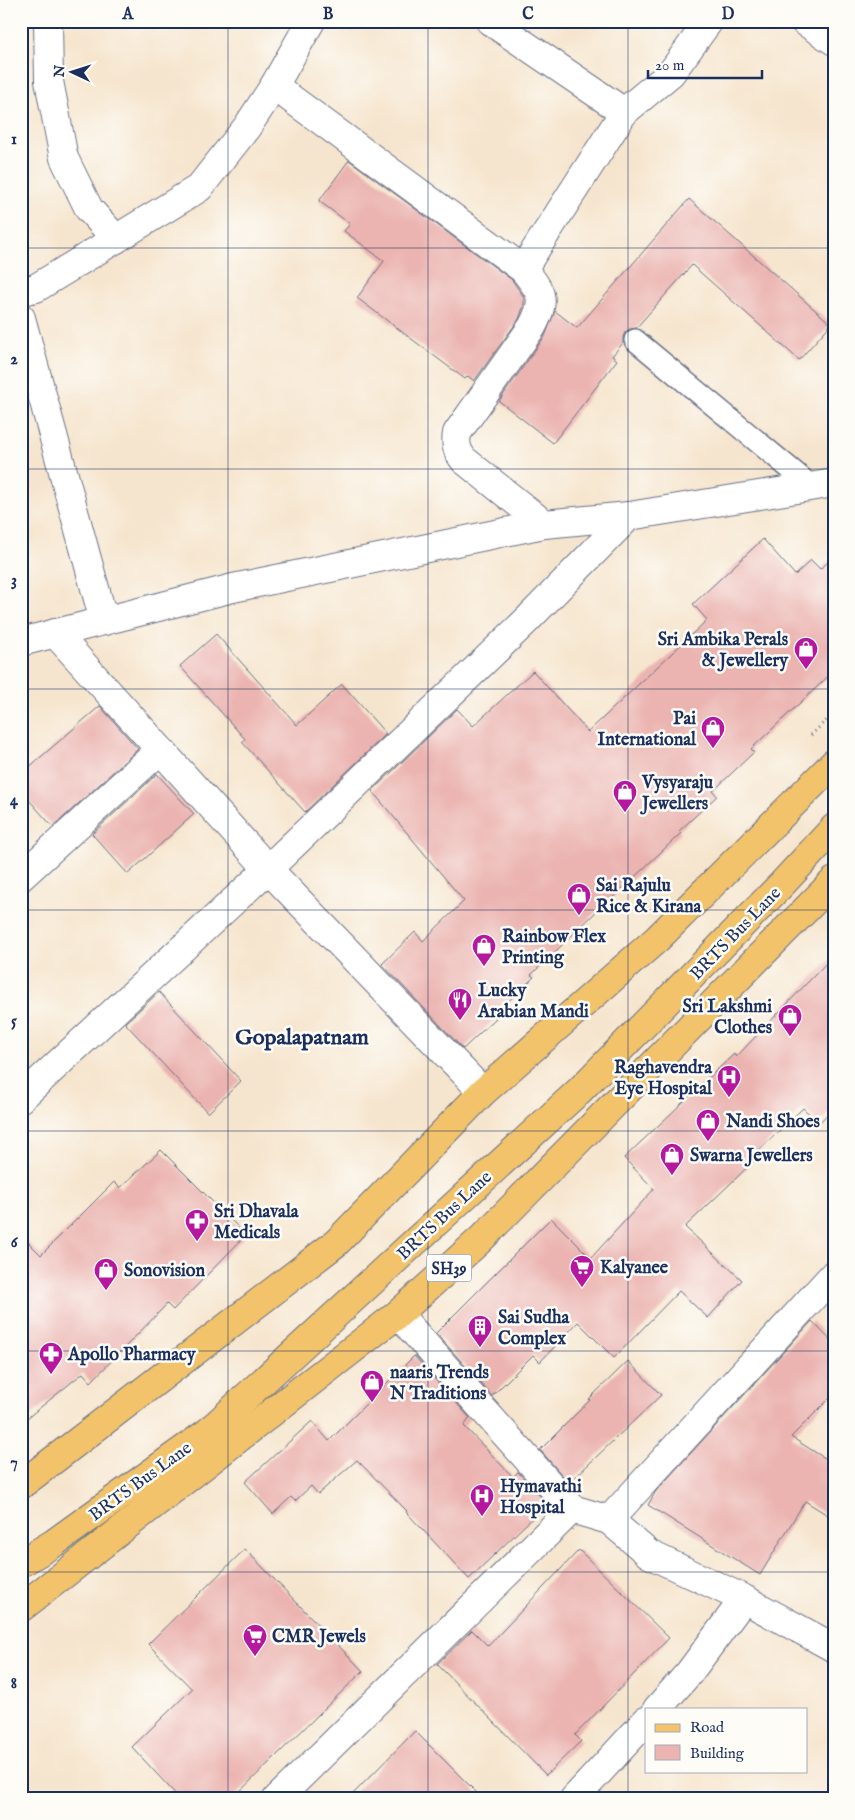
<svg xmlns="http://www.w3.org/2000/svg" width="855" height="1820" font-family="'IM FELL English',serif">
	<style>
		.building { fill: #ebb4b0 }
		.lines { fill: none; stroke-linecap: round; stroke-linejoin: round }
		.service-casing { stroke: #686f85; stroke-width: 24 }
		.minor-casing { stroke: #686f85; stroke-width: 30 }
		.tertiary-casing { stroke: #686f85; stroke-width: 30 }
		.primary-casing { stroke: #686f85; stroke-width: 30 }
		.path { stroke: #686f85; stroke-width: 3; stroke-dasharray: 1 4; stroke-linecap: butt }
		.service { stroke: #fff; stroke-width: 21 }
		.minor { stroke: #fff; stroke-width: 28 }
		.tertiary { stroke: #fff; stroke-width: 28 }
		.primary { stroke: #f2c36a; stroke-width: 28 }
		.grid { fill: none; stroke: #1b2f5e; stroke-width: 1; stroke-opacity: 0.55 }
		.labels { text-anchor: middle; stroke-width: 5; stroke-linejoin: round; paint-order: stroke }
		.shield { fill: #fdfcf7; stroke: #5f6c8c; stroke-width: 1 }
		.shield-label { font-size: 16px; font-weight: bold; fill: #1b2f5e }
		.poi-label { font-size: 18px; font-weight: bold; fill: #1b2f5e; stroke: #fdfcf7; text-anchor: start }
		.street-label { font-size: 18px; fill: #1b2f5e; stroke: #fdfcf7 }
		.district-label { font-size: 22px; font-weight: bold; fill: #1b2f5e; stroke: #fdfcf7 }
		.neatline { fill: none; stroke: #1b2f5e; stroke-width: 2 }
		.grid-label { font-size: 16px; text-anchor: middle; font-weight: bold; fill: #1b2f5e }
	</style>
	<rect width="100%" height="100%" fill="#fdfcf7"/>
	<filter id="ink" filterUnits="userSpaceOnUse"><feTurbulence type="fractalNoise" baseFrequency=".02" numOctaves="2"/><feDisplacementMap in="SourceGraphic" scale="10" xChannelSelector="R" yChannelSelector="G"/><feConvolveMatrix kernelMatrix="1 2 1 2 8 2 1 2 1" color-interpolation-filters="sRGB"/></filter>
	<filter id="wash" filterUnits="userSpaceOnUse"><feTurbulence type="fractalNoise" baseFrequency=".0096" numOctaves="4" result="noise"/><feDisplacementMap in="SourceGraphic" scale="20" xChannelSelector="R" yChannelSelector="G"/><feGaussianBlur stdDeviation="1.12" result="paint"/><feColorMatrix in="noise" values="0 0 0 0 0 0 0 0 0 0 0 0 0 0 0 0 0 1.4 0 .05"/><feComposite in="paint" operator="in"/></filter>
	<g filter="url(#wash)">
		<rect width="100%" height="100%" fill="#f6e5ce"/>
		<g id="blocks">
			<g class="building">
				<path d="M 349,160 L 512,280 L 524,297 L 524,305 L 519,319 L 474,381 L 468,376 L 465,379 L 357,298 L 384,261 L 344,231 L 350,224 L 319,201 Z"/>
				<path d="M 689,199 L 831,324 L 799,360 L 692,265 L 636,328 L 630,329 L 625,332 L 623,337 L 623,343 L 612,356 L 617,360 L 553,443 L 499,401 L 545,336 L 555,311 L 577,328 Z"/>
				<path d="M 763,539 L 795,575 L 811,560 L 820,569 L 834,557 L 834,671 L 751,749 L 754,752 L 713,791 L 717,796 L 679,831 L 681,833 L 604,906 L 603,905 L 558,949 L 531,975 L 534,977 L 493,1016 L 496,1018 L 463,1049 L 382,964 L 415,932 L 423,941 L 464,901 L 372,791 L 457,709 L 473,726 L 533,671 L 588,732 L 707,620 L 693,604 Z"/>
				<path d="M 216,634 L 297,725 L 342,684 L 386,734 L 305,812 L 242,742 L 245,739 L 180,666 Z"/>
				<path d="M 100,706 L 138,749 L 53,827 L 21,791 L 21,774 Z"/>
				<path d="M 157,774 L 194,814 L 128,874 L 92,834 Z"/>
				<path d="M 834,955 L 834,1107 L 819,1123 L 803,1108 L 752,1157 L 755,1160 L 685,1227 L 742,1280 L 708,1318 L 679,1291 L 614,1358 L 578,1322 L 540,1362 L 533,1355 L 492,1396 L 436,1333 L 551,1218 L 591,1258 L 654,1189 L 624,1158 L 734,1054 L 736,1057 Z"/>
				<path d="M 159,992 L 241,1081 L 208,1113 L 125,1023 Z"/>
				<path d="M 161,1150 L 246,1235 L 173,1310 L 167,1304 L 91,1382 L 83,1373 L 21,1423 L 21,1235 L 41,1255 L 114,1182 L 120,1188 Z"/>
				<path d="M 812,1321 L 834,1344 L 834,1394 L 791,1437 L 834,1464 L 834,1519 L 805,1501 L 760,1575 L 648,1505 L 656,1491 Z"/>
				<path d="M 414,1356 L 470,1418 L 464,1426 L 513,1477 L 518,1472 L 547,1504 L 469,1579 L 406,1512 L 407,1511 L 357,1460 L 318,1494 L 311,1486 L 295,1501 L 291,1497 L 273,1514 L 245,1482 L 312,1421 L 329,1441 Z"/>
				<path d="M 628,1361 L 661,1395 L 569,1483 L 540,1450 L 590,1400 L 589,1399 Z"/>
				<path d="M 245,1549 L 363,1671 L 232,1799 L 180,1799 L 132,1747 L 192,1689 L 148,1644 Z"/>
				<path d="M 579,1550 L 669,1638 L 575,1735 L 581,1741 L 546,1775 L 437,1664 L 472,1630 L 488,1646 Z"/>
				<path d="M 415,1731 L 483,1799 L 348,1799 Z"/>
			</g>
		</g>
	</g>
	<g filter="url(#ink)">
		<use href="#blocks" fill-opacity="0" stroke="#686f85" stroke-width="1"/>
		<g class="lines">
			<defs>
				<path id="service" d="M 635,340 L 811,486"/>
				<g id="minor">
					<path d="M 48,21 L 49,81 L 64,158 L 89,209 L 116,239"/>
					<path d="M 490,21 L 624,112"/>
					<path d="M 804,21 L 834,41"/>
					<path d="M 274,86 L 523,269 C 542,292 547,299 532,327 L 457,433 C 455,445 457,451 464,460 L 544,524"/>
					<path d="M 523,269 L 624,112 L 671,73 L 709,21"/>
					<path d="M 21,318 L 104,621"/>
					<path d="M 55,633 L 268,869 L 483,1092"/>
					<path d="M 21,642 L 233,588 L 544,524 L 629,516 L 834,483"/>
					<path d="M 21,877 L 160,750"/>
					<path d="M 21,1098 L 268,869 L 526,621 L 629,516"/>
					<path d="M 398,1314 L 572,1509 L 609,1520 L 649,1554 L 744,1599"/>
					<path d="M 609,1520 L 834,1274"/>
					<path d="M 657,1709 L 689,1673 L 744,1599 L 834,1648"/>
					<path d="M 277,1799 L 572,1509"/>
					<path d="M 574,1799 L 646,1721"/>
				</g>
				<path id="tertiary" d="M 21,291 L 36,288 L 199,188 L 247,127 L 274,86 L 311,21"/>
				<g id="primary">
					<path d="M 21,1485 L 336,1243 L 483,1092 L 657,939 L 834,763"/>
					<path d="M 21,1563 L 54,1543 L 208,1432 L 579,1091 L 782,884 L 834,828"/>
					<path d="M 21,1608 L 398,1314 L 480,1240 L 834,881"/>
				</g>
			</defs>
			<use href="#service" class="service-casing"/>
			<use href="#minor" class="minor-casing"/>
			<use href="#tertiary" class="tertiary-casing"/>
			<use href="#primary" class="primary-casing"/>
			<path class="path" d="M 811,735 L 834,713"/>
			<use href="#service" class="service"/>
			<use href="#minor" class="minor"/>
			<use href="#tertiary" class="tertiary"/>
			<use href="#primary" class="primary"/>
		</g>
	</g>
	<path class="grid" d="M 228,21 L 228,1799M 428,21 L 428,1799M 628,21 L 628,1799M 21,248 L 834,248M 21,469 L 834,469M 21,689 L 834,689M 21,910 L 834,910M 21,1131 L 834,1131M 21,1351 L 834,1351M 21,1572 L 834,1572"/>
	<defs>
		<symbol id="shop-pin" viewBox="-11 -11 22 30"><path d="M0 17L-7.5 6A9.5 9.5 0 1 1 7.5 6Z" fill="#b5179e" stroke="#fdfcf7"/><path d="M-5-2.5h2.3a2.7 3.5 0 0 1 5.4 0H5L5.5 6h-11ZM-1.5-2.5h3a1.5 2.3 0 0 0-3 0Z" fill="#fff"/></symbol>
		<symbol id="restaurant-pin" viewBox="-11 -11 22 30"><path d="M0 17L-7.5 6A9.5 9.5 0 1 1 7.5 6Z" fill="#b5179e" stroke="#fdfcf7"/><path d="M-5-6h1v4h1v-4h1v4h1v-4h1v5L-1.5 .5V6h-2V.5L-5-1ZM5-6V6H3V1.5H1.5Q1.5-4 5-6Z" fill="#fff"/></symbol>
		<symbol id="hospital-pin" viewBox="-11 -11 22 30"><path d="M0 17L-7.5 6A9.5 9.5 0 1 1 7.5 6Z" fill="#b5179e" stroke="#fdfcf7"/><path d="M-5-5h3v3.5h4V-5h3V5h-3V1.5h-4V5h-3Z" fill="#fff"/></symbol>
		<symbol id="pharmacy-pin" viewBox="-11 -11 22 30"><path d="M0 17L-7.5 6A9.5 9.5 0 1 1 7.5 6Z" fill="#b5179e" stroke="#fdfcf7"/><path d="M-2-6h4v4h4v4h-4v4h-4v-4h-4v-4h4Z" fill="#fff"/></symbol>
		<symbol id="supermarket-pin" viewBox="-11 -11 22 30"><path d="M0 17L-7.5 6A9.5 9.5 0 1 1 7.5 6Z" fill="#b5179e" stroke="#fdfcf7"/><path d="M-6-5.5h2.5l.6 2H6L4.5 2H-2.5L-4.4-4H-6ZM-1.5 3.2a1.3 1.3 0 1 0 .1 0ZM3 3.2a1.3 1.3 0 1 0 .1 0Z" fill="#fff"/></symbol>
		<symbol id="building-pin" viewBox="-11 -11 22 30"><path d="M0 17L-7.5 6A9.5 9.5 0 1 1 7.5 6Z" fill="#b5179e" stroke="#fdfcf7"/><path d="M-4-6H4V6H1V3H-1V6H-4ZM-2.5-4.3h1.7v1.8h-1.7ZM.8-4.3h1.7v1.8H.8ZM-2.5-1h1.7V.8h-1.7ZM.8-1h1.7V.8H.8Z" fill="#fff"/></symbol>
	</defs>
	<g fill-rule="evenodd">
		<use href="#shop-pin" x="792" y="635" width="28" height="38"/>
		<use href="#shop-pin" x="699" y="714" width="28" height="38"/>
		<use href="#shop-pin" x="611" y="778" width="28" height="38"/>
		<use href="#shop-pin" x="565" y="881" width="28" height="38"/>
		<use href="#shop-pin" x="470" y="932" width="28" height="38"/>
		<use href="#restaurant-pin" x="446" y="986" width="28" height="38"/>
		<use href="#shop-pin" x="776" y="1002" width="28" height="38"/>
		<use href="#hospital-pin" x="715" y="1063" width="28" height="38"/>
		<use href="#shop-pin" x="694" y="1107" width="28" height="38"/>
		<use href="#shop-pin" x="658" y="1141" width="28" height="38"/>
		<use href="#pharmacy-pin" x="183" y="1207" width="28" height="38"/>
		<use href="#supermarket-pin" x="568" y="1253" width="28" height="38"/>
		<use href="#shop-pin" x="92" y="1256" width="28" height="38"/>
		<use href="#building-pin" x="466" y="1313" width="28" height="38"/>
		<use href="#pharmacy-pin" x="37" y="1340" width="28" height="38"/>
		<use href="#shop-pin" x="358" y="1368" width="28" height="38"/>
		<use href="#hospital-pin" x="468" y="1482" width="28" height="38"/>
		<use href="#supermarket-pin" x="241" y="1622" width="28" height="38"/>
	</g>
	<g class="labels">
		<rect class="shield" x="426.5" y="1254.5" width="45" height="27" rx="4"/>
		<g class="shield-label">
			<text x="449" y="1274">SH39</text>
		</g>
		<g class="poi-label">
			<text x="788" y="645" text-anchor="end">Sri Ambika Perals<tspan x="788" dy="21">&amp; Jewellery</tspan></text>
			<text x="696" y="724" text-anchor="end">Pai<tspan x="696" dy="21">International</tspan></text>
			<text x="642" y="788">Vysyaraju<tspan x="642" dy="21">Jewellers</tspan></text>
			<text x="596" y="891">Sai Rajulu<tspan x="596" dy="21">Rice &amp; Kirana</tspan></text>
			<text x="502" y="942">Rainbow Flex<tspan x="502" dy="21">Printing</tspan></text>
			<text x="478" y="996">Lucky<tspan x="478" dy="21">Arabian Mandi</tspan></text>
			<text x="772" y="1012" text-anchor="end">Sri Lakshmi<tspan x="772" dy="21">Clothes</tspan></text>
			<text x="712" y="1073" text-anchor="end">Raghavendra<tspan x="712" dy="21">Eye Hospital</tspan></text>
			<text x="726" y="1127">Nandi Shoes</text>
			<text x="690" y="1161">Swarna Jewellers</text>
			<text x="214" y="1217">Sri Dhavala<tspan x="214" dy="21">Medicals</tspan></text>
			<text x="600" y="1273">Kalyanee</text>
			<text x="124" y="1276">Sonovision</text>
			<text x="498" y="1323">Sai Sudha<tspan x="498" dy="21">Complex</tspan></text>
			<text x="68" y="1360">Apollo Pharmacy</text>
			<text x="390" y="1378">naaris Trends<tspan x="390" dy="21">N Traditions</tspan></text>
			<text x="500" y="1492">Hymavathi<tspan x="500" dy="21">Hospital</tspan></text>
			<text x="272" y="1642">CMR Jewels</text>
		</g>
		<g class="street-label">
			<text transform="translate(735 933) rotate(-46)" y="6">BRTS Bus Lane</text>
			<text transform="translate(444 1215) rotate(-43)" y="6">BRTS Bus Lane</text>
			<text transform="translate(140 1481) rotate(-36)" y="6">BRTS Bus Lane</text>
		</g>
		<g class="district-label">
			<text x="302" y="1044">Gopalapatnam</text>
		</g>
	</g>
	<rect width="855" height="1820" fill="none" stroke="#fdfcf7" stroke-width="55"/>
	<rect x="645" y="1708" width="162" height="65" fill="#fdfcf7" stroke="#a3aaba"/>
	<rect x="655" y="1724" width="25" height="8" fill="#f2c36a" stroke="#a3aaba"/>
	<text x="690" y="1732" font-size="15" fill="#1b2f5e">Road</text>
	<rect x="655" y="1745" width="25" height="15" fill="#ebb4b0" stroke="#a3aaba"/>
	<text x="690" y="1758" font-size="15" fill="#1b2f5e">Building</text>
	<g transform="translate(72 72) rotate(274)" stroke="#fdfcf7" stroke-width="4" paint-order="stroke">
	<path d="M0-4L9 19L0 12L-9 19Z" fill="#1b2f5e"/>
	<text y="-8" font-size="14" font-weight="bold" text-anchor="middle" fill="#1b2f5e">N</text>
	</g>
	<path d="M648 70v8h114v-8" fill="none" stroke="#1b2f5e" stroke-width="2.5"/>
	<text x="655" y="70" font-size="15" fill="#1b2f5e" stroke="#fdfcf7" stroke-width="4" paint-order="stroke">20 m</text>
	<rect x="28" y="28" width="800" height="1764" class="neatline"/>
	<g class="grid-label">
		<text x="128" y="19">A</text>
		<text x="328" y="19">B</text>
		<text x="528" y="19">C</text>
		<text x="728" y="19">D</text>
		<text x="14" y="144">1</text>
		<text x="14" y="364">2</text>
		<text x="14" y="585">3</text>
		<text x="14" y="805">4</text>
		<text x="14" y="1026">5</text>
		<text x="14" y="1247">6</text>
		<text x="14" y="1467">7</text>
		<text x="14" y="1688">8</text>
	</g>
</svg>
